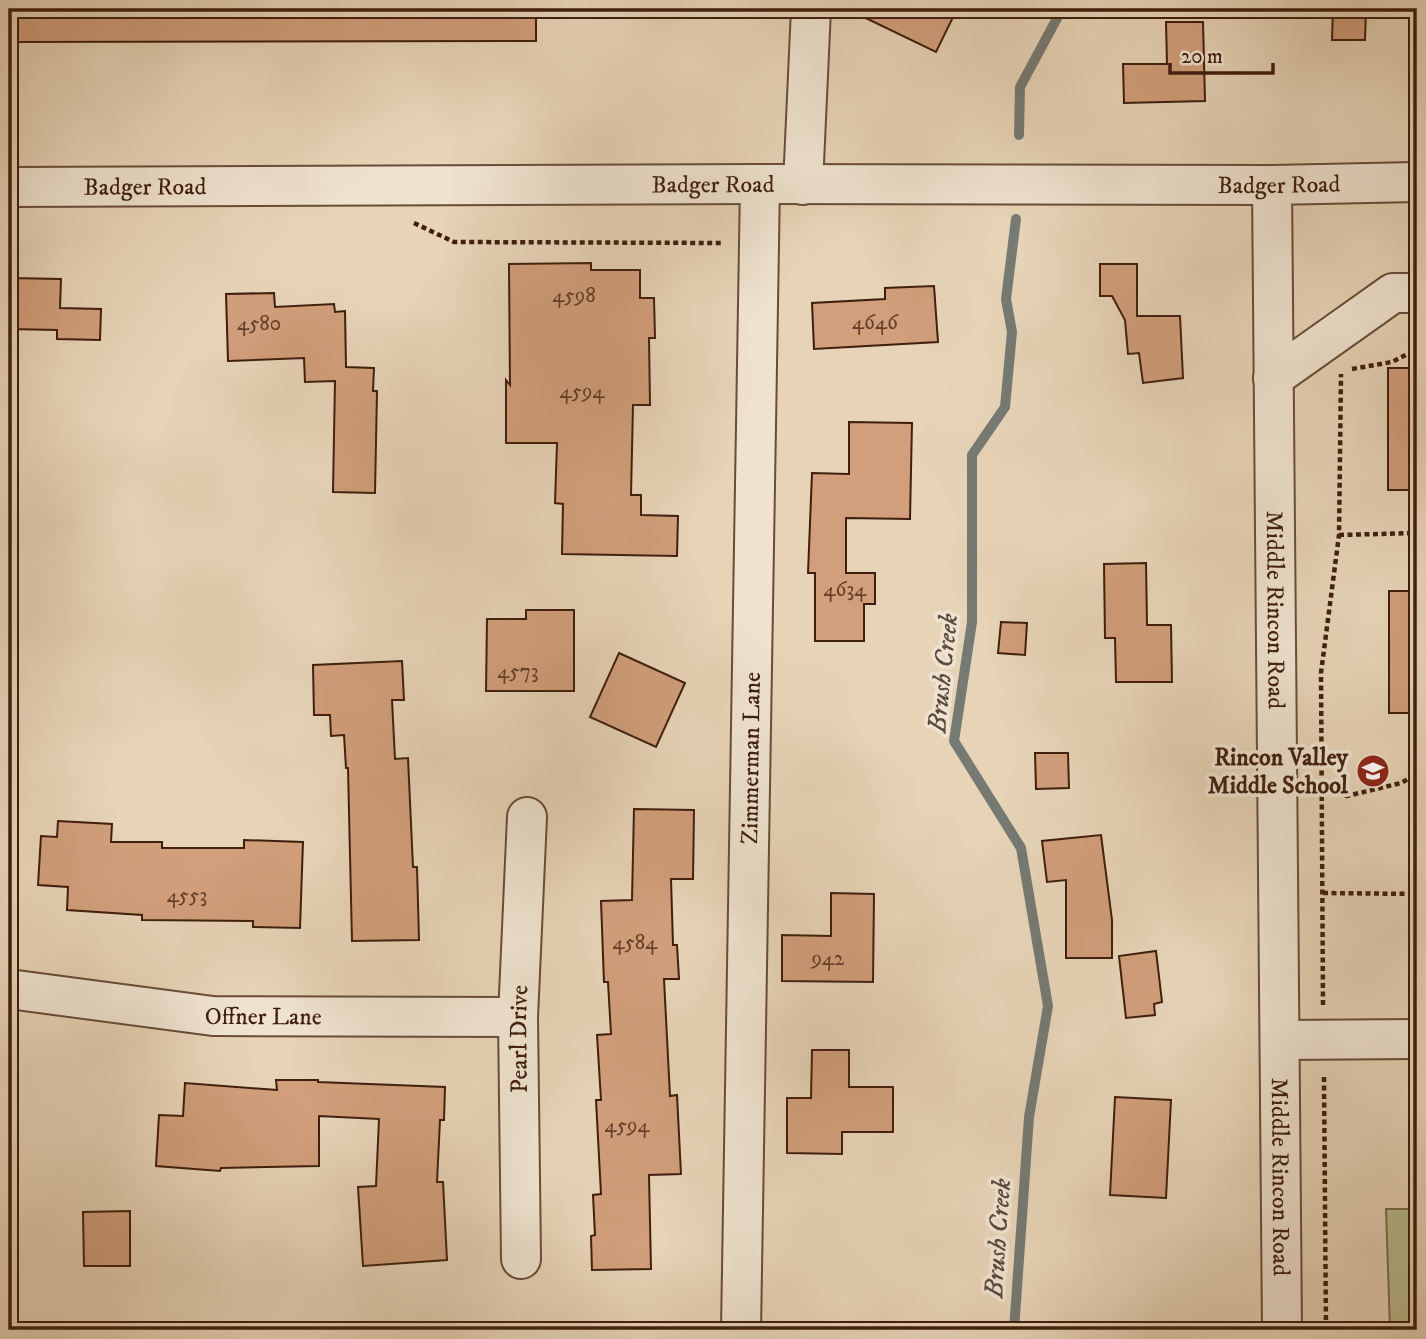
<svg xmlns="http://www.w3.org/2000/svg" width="1426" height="1339" font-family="'IM FELL DW Pica',serif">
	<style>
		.green { fill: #b8bc8c; stroke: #7c6d4c; stroke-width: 2 }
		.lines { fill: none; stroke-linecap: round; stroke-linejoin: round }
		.stream { stroke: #757a73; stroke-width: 10 }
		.building { fill: #d19f7b; stroke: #3f1e0d; stroke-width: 2 }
		.minor-casing { stroke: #694c38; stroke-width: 42 }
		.path { stroke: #3f1e0d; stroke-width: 4.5; stroke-dasharray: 5 3.5; stroke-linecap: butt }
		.minor { stroke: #efe3d0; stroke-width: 38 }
		.labels { text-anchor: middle; stroke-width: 7; stroke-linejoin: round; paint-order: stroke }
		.number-label { font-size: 21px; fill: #643e28 }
		.street-label { font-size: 24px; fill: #3f1e0d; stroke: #efe3d0 }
		.poi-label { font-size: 24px; font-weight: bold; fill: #3f1e0d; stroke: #efe3d0; text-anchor: end }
		.water-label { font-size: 26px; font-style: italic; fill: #5a4c40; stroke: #efe3d0 }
	</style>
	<rect width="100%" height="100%" fill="#e7d4b7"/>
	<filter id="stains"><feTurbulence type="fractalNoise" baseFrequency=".00286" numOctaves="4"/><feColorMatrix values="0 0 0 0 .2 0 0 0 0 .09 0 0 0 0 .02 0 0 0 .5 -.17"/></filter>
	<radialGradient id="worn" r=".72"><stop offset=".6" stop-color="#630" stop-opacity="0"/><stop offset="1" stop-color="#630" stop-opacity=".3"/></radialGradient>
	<path class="green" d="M 1386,1209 L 1417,1209 L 1417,1330 L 1390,1330 Z"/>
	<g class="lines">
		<g class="stream">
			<path d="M 1019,135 L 1020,87 L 1062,9"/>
			<path d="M 1014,1330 L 1029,1117 L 1048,1006 L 1021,848 L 954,741 L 972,622 L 972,455 L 1005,407 L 1012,332 L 1006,299 L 1016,219"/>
		</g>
	</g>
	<g class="building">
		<path d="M 9,9 L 536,9 L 536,41 L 9,42 Z"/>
		<path d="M 847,9 L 957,9 L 936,52 Z"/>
		<path d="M 1333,9 L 1366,9 L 1365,40 L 1332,40 Z"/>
		<path d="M 1166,22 L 1203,22 L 1205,101 L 1124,103 L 1123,64 L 1167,64 Z"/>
		<path d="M 591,263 L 591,270 L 640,270 L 640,298 L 654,298 L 655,338 L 649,338 L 650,405 L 633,405 L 631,495 L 641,495 L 641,515 L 678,516 L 677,556 L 562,554 L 563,504 L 555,503 L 557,443 L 506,443 L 506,380 L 510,385 L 509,264 Z"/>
		<path d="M 1100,264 L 1137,264 L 1137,316 L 1180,316 L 1183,378 L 1143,383 L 1139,353 L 1128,354 L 1125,320 L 1112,296 L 1100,296 Z"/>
		<path d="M 9,278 L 61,279 L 60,308 L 101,309 L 100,340 L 57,339 L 57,330 L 9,329 Z"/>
		<path d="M 934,286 L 938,342 L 814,349 L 812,303 L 885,299 L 885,288 Z"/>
		<path d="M 274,293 L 275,307 L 334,304 L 335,312 L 345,311 L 346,367 L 374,368 L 373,391 L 377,391 L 375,493 L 333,492 L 335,381 L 305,382 L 304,358 L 228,361 L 226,294 Z"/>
		<rect x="1388" y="368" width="29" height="122"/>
		<path d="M 849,422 L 912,423 L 910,519 L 846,518 L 846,573 L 875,573 L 875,604 L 864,604 L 864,641 L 815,641 L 815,573 L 808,573 L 812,473 L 849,474 Z"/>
		<path d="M 1146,563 L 1147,625 L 1171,625 L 1172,682 L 1116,682 L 1115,638 L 1105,638 L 1104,564 Z"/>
		<rect x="1389" y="591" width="28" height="122"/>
		<path d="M 526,610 L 574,610 L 574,691 L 486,691 L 487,619 L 526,619 Z"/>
		<path d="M 1001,622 L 1027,623 L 1025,655 L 998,653 Z"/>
		<path d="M 619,653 L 685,683 L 656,747 L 590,717 Z"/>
		<path d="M 402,661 L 404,700 L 392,700 L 395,759 L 408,758 L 413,867 L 417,867 L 419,940 L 352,941 L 348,768 L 346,768 L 344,735 L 331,736 L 330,715 L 314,715 L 313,665 Z"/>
		<path d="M 1035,753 L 1068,753 L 1069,788 L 1036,789 Z"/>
		<path d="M 634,809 L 694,810 L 693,879 L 671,879 L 673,945 L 677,945 L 679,979 L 664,979 L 670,1096 L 677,1095 L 681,1174 L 649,1175 L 651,1269 L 592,1270 L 591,1236 L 595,1235 L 593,1195 L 601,1194 L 596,1100 L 601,1100 L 597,1035 L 611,1034 L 608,982 L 604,982 L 601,901 L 632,900 Z"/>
		<path d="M 58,821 L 112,824 L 111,842 L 162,842 L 162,848 L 244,848 L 244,840 L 303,842 L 300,928 L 253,927 L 253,921 L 142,920 L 142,915 L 67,910 L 68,887 L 38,885 L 41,836 L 57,837 Z"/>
		<path d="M 1101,835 L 1112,920 L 1112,958 L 1066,958 L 1066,880 L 1047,882 L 1042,841 Z"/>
		<path d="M 831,893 L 874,894 L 873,982 L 782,981 L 782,935 L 831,936 Z"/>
		<path d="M 1156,951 L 1162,1002 L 1154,1004 L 1155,1015 L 1126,1018 L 1119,956 Z"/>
		<path d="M 812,1050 L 849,1050 L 849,1087 L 893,1087 L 893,1132 L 842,1132 L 842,1154 L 787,1153 L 787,1098 L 811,1098 Z"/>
		<path d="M 276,1080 L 318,1080 L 318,1082 L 445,1087 L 444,1120 L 440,1120 L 437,1182 L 443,1182 L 447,1260 L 363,1266 L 358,1187 L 376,1186 L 379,1119 L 319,1116 L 319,1166 L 221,1168 L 220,1171 L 156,1166 L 159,1115 L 183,1116 L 185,1083 L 277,1090 Z"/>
		<path d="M 1115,1097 L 1171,1100 L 1166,1198 L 1110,1195 Z"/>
		<path d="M 130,1211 L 130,1266 L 84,1266 L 83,1212 Z"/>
	</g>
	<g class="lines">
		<defs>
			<g id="minor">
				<path d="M 803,185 L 811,9"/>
				<path id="s1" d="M 1272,185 L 1282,1330"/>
				<path id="s2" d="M 9,187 L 760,184 L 1272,185 L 1417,182"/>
				<path d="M 1273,378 L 1393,293 L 1417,293"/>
				<path id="s3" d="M 9,989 L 213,1016 L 518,1017"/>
				<path d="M 1281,1040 L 1417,1039"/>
				<path id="s4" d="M 521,1259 L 518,1017 L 527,817"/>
				<path id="s5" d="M 741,1330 L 760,184"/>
			</g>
		</defs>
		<use href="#minor" class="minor-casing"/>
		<g class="path">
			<path d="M 414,223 L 454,242 L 723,243"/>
			<path d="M 1352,369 L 1392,362 L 1417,349"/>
			<path d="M 1339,535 L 1417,533"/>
			<path d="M 1321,787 L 1347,796 L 1401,783 L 1417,774"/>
			<path d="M 1323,893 L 1417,894"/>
			<path d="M 1323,1005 L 1321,673 L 1339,535 L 1341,374"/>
			<path d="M 1324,1077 L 1326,1330"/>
		</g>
		<use href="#minor" class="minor"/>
	</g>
	<defs>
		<symbol id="school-disc" viewBox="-11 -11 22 22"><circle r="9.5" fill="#8f2418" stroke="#efe3d0"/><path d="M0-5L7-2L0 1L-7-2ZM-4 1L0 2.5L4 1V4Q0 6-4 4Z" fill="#fff"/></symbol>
	</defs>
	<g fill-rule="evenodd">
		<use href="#school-disc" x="1354" y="752" width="38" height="38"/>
	</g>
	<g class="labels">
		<g class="number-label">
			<text x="574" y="302">4598</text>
			<text x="875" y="329">4646</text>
			<text x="259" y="330">4580</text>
			<text x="582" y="398">4594</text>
			<text x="845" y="596">4634</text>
			<text x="518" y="678">4573</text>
			<text x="187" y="902">4553</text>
			<text x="635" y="949">4584</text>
			<text x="828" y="965">942</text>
			<text x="627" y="1132">4594</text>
		</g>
		<g class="street-label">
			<text dy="8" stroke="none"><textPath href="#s2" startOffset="1270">Badger Road</textPath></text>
			<text dy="8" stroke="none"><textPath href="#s2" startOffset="704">Badger Road</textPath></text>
			<text dy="8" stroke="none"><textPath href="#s2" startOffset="136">Badger Road</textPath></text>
			<text dy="8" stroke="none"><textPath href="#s1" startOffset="425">Middle Rincon Road</textPath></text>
			<text dy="8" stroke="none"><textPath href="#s5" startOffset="572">Zimmerman Lane</textPath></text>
			<text dy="8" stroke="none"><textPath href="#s3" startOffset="256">Offner Lane</textPath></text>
			<text dy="8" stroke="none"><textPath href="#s4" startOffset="220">Pearl Drive</textPath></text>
			<text dy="8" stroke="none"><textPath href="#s1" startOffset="992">Middle Rincon Road</textPath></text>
		</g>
		<g class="poi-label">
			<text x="1348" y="765">Rincon Valley<tspan x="1348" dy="28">Middle School</tspan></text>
		</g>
		<g class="water-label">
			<text transform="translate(942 673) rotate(-84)" y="9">Brush Creek</text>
			<text transform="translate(997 1238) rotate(-86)" y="9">Brush Creek</text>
		</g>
	</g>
	<rect width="1426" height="1339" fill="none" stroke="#e7d4b7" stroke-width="35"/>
	<rect x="10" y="10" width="1405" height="1318" fill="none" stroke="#3f1e0d" stroke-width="3.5"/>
	<rect x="18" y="18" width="1391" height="1304" fill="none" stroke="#3f1e0d" stroke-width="2"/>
	<path d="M1170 63v10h103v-10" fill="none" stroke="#3f1e0d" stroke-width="3.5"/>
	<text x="1181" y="63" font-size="21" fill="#3f1e0d" stroke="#efe3d0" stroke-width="5" paint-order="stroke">20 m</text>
	<rect width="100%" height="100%" filter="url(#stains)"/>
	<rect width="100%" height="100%" fill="url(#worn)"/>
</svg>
